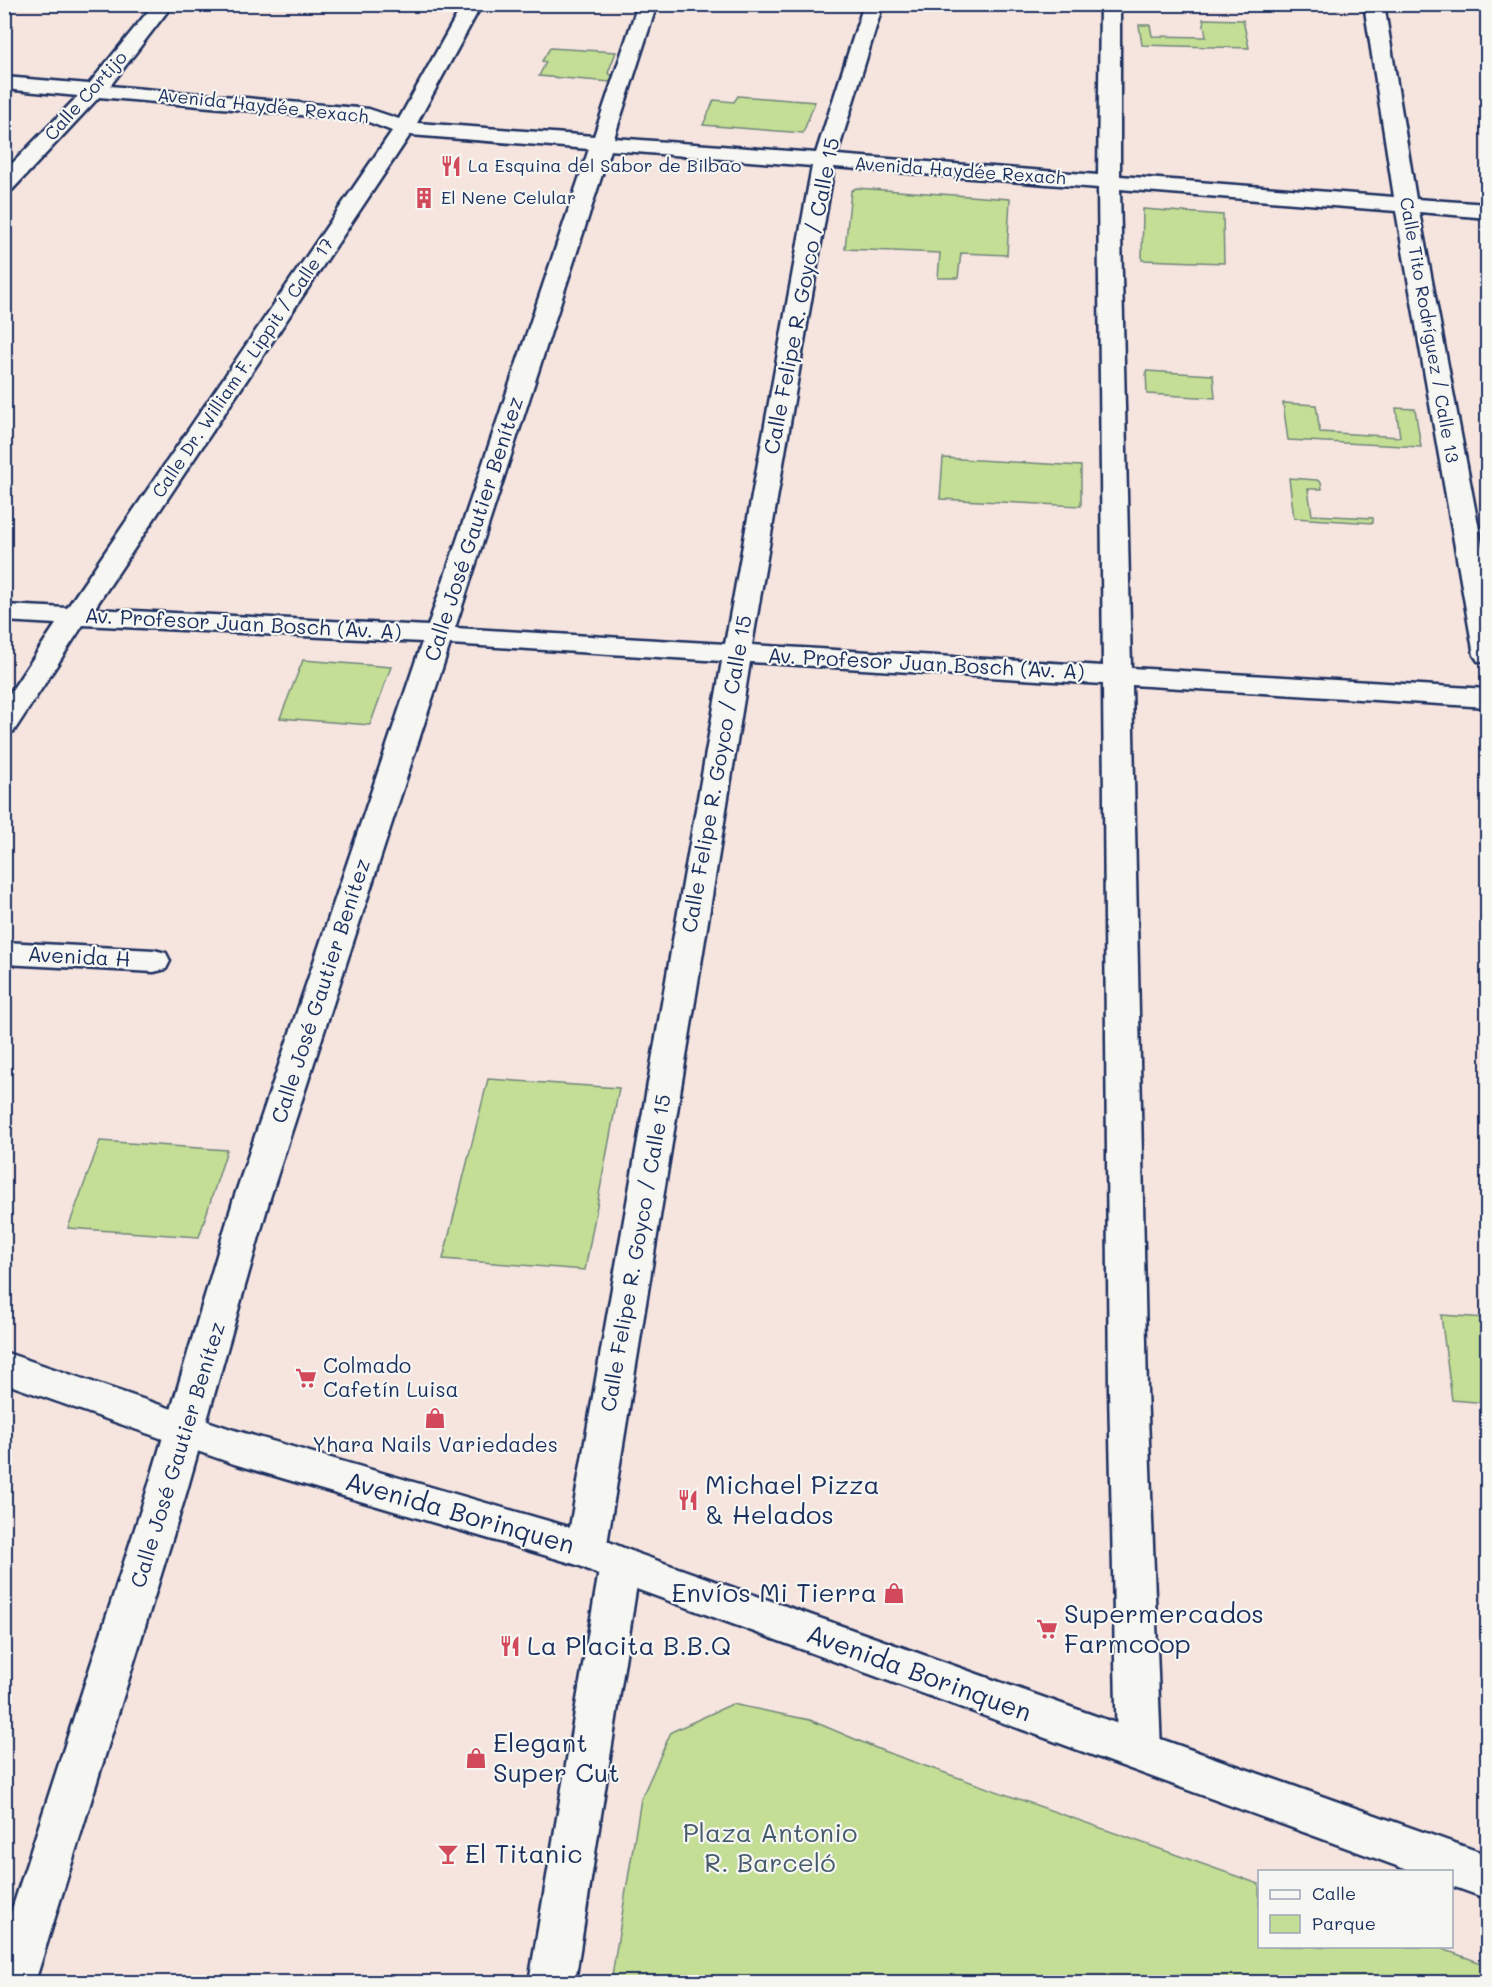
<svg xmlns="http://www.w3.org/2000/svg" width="1492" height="1987" font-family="Mali,sans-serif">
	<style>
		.green { fill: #c4de95; stroke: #70867a; stroke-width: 1.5 }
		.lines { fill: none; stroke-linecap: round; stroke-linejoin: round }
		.street-casing { stroke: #1b2f5e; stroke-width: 5 }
		.secondary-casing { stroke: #1b2f5e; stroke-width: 5 }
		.street { fill: #f6f6f2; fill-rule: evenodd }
		.secondary { fill: #f6f6f2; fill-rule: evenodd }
		.labels { text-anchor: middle; stroke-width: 4.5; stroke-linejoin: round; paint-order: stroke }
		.far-street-label { font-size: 18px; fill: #1b2f5e; stroke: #f6f6f2 }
		.far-poi-label { font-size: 18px; fill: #1b2f5e; stroke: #f6f6f2; text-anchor: start }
		.street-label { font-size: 21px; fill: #1b2f5e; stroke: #f6f6f2 }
		.poi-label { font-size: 21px; fill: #1b2f5e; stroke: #f6f6f2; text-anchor: start }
		.near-poi-label { font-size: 26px; fill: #1b2f5e; stroke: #f6f6f2; text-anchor: start }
		.near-street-label { font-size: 26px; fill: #1b2f5e; stroke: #f6f6f2 }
		.near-park-label { font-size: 26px; fill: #455b6c; stroke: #f6f6f2 }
	</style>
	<rect width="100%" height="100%" fill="#f6e4df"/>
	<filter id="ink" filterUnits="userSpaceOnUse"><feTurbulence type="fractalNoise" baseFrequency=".0167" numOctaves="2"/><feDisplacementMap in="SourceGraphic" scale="12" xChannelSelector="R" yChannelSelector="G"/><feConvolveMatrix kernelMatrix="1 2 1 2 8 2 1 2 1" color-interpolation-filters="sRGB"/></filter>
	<g filter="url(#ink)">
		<g class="green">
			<path d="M 1203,19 L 1243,20 L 1249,48 L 1142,45 L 1139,25 L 1150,25 L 1152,36 L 1206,37 Z"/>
			<path d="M 550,48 L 616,52 L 608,73 L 613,76 L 611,82 L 539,76 L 546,62 L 542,61 Z"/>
			<path d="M 738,96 L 815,102 L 803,133 L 703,125 L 714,100 L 734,102 Z"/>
			<path d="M 856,188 L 1010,199 L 1007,255 L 961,253 L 958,278 L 938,278 L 940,253 L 845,249 L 851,191 Z"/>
			<path d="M 1143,209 L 1223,215 L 1224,263 L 1142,260 Z"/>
			<path d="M 1146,371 L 1213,375 L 1215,398 L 1147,394 Z"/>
			<path d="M 1283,403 L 1316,405 L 1320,432 L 1400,437 L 1396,408 L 1415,409 L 1421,447 L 1288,440 Z"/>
			<path d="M 943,458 L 1081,466 L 1081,506 L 940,499 Z"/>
			<path d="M 1289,478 L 1317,480 L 1321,482 L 1322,489 L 1308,489 L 1312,515 L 1373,518 L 1373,523 L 1294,518 Z"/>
			<path d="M 303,660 L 391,667 L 370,725 L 280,718 Z"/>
			<path d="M 488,1079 L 619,1088 L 585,1270 L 443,1259 Z"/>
			<path d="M 100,1141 L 227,1150 L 199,1237 L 68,1228 Z"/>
			<path d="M 1441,1315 L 1487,1318 L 1487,1403 L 1452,1400 Z"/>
			<path d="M 732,1704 L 810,1720 L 883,1751 L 1259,1884 L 1260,1946 L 1437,1947 L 1487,1965 L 1487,1982 L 611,1982 L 641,1799 L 671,1732 Z"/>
		</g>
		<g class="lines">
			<defs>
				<g id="street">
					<path d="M 154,4 L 173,4 L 110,86 L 369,109 L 399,119 L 463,4 L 482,4 L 417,123 L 594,136 L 638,4 L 657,4 L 614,138 L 816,153 L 864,4 L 883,4 L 837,155 L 1098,175 L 1100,4 L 1120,4 L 1120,176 L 1394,197 L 1364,4 L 1384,4 L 1416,199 L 1488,204 L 1488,218 L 1419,212 L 1488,577 L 1488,663 L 1478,661 L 1474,655 L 1396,211 L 1120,189 L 1131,668 L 1488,689 L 1488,707 L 1132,685 L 1147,1390 L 1161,1751 L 1154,1765 L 1139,1771 L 1124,1765 L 1117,1751 L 1109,1390 L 1103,684 L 750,662 L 606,1550 L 600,1563 L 586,1568 L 572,1563 L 566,1550 L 722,661 L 450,644 L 270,1198 L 186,1494 L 35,1982 L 4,1982 L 4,1934 L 146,1494 L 234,1198 L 422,642 L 83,625 L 14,731 L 4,734 L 4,702 L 56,624 L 4,621 L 4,605 L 67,608 L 392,131 L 366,121 L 99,97 L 12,190 L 4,191 L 4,172 L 78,96 L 4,89 L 4,77 L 89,84 ZM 410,135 L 589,149 L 428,626 L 94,609 ZM 610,150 L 812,166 L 725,644 L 455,628 ZM 834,167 L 1098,188 L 1103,666 L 752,645 Z"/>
					<path d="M 4,942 L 154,950 L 166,953 L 170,961 L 166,969 L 154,972 L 4,964 Z"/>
					<path d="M 620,1547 L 634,1552 L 640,1565 L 575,1982 L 529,1982 L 600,1565 L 606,1552 Z"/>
				</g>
				<path id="secondary" d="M 4,1352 L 234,1430 L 586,1532 L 633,1552 L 1488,1855 L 1488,1899 L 1452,1886 L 1452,1872 L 1413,1872 L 606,1578 L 578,1565 L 234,1464 L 4,1383 Z"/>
			</defs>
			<use href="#street" class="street-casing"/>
			<use href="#secondary" class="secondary-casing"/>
			<use href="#street" class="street"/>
			<use href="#secondary" class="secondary"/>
		</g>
	</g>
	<defs>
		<symbol id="restaurant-bare" viewBox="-9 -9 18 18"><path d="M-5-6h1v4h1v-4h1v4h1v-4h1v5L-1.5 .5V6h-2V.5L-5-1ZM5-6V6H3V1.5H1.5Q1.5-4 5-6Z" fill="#d1495b" stroke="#f6f6f2" stroke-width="2.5" paint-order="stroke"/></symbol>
		<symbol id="building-bare" viewBox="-9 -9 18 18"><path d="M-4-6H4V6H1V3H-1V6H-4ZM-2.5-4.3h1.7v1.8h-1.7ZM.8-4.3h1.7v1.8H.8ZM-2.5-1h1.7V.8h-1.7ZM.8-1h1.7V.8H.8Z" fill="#d1495b" stroke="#f6f6f2" stroke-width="2.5" paint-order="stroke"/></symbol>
		<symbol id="supermarket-bare" viewBox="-9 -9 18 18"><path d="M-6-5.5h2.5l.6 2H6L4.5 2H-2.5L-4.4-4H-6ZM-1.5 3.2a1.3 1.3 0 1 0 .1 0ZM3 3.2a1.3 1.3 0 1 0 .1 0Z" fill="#d1495b" stroke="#f6f6f2" stroke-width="2.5" paint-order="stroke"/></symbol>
		<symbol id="shop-bare" viewBox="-9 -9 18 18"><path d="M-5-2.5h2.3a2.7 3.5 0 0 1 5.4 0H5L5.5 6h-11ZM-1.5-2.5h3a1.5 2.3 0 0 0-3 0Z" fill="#d1495b" stroke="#f6f6f2" stroke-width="2.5" paint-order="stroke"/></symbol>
		<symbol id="bar-bare" viewBox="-9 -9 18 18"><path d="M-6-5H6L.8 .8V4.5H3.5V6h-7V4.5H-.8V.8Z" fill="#d1495b" stroke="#f6f6f2" stroke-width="2.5" paint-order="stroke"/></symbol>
	</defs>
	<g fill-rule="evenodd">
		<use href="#restaurant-bare" x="436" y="151" width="30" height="30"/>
		<use href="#building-bare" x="409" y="183" width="30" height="30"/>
		<use href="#supermarket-bare" x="291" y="1363" width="30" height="30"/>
		<use href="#shop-bare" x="420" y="1403" width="30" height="30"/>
		<use href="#restaurant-bare" x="673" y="1485" width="30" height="30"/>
		<use href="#shop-bare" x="879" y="1578" width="30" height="30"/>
		<use href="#supermarket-bare" x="1032" y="1614" width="30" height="30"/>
		<use href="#restaurant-bare" x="495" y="1631" width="30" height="30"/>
		<use href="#shop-bare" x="461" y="1743" width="30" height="30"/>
		<use href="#bar-bare" x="433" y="1839" width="30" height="30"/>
	</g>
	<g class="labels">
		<g class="far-street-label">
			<text transform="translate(86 96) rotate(-48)" y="6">Calle Cortijo</text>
			<text transform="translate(263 106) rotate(6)" y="6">Avenida Haydée Rexach</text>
			<text transform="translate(960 171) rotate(4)" y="6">Avenida Haydée Rexach</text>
			<text transform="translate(1429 330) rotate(80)" y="6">Calle Tito Rodríguez / Calle 13</text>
			<text transform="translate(243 368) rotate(-56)" y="6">Calle Dr. William F. Lippit / Calle 17</text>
		</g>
		<g class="far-poi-label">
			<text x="468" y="172">La Esquina del Sabor de Bilbao</text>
			<text x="441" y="204">El Nene Celular</text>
		</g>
		<g class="street-label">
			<text transform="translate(802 296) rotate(-79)" y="7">Calle Felipe R. Goyco / Calle 15</text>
			<text transform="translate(474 529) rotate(-72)" y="7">Calle José Gautier Benítez</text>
			<text transform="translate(243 624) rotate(3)" y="7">Av. Profesor Juan Bosch (Av. A)</text>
			<text transform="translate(926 664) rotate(3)" y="7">Av. Profesor Juan Bosch (Av. A)</text>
			<text transform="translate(717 774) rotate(-80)" y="7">Calle Felipe R. Goyco / Calle 15</text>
			<text transform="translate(79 957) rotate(3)" y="7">Avenida H</text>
			<text transform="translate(321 991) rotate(-72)" y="7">Calle José Gautier Benítez</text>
			<text transform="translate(636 1253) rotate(-80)" y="7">Calle Felipe R. Goyco / Calle 15</text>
			<text transform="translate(178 1455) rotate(-73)" y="7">Calle José Gautier Benítez</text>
		</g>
		<g class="poi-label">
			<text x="323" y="1373">Colmado<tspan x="323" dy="24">Cafetín Luisa</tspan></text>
			<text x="435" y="1452" text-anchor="middle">Yhara Nails Variedades</text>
		</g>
		<g class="near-poi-label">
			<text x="705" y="1494">Michael Pizza<tspan x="705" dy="30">&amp; Helados</tspan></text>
			<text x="877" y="1602" text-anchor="end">Envíos Mi Tierra</text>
			<text x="1064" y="1623">Supermercados<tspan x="1064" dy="30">Farmcoop</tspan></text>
			<text x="527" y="1655">La Placita B.B.Q</text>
			<text x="493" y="1752">Elegant<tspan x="493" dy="30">Super Cut</tspan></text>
			<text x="465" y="1863">El Titanic</text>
		</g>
		<g class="near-street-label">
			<text transform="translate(460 1513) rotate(16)" y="9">Avenida Borinquen</text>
			<text transform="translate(919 1673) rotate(20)" y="9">Avenida Borinquen</text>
		</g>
		<g class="near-park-label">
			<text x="770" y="1842">Plaza Antonio<tspan x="770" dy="30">R. Barceló</tspan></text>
		</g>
	</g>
	<rect width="1492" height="1987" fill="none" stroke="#f6f6f2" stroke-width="24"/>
	<rect x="12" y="12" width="1468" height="1963" fill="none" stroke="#1b2f5e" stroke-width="2" filter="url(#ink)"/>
	<rect x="1258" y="1870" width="195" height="78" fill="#f6f6f2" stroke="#9ea6b7" stroke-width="1.5"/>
	<rect x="1270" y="1890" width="30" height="9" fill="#f6f6f2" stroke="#9ea6b7" stroke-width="1.5"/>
	<text x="1312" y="1900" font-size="18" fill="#1b2f5e">Calle</text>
	<rect x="1270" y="1915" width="30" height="18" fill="#c4de95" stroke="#9ea6b7" stroke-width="1.5"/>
	<text x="1312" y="1930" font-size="18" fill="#1b2f5e">Parque</text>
</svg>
